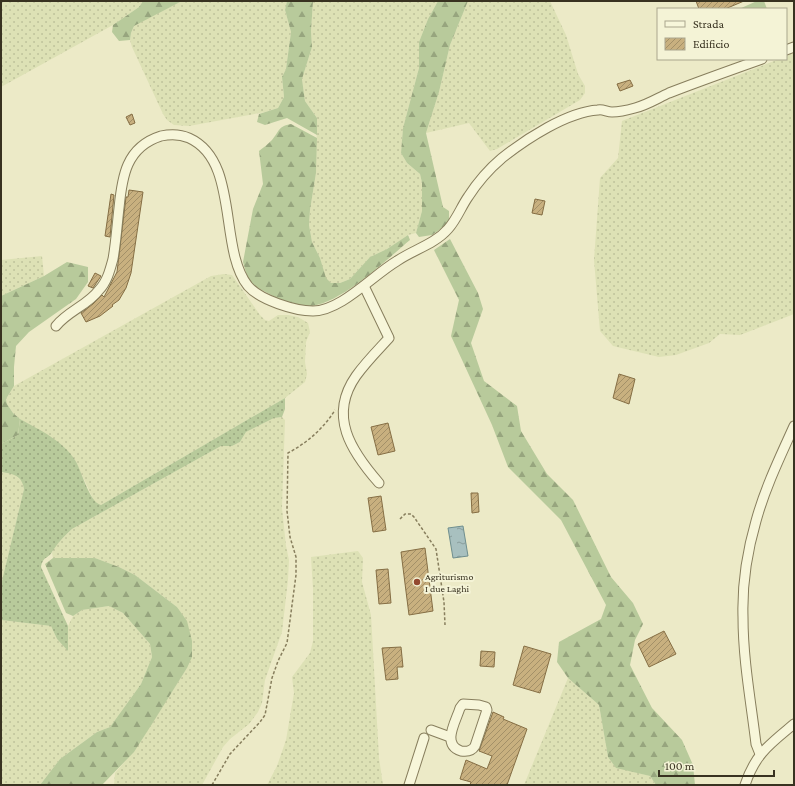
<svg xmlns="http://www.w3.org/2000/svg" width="795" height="786" font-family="'Crimson Pro',serif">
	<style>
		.farmland { fill: url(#farmland-dots) }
		.grass { fill: url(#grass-dots) }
		.forest { fill: url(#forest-firs) }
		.park { fill: #b8ca9b }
		.water { fill: url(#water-ripples); stroke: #6f8e8e }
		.building { fill: url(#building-hatch); stroke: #856e44 }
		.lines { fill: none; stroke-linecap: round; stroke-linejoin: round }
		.minor-casing { stroke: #877e5d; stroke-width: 11 }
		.path { stroke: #877e5d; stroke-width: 1.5; stroke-dasharray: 3 2; stroke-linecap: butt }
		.minor { stroke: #f7f6da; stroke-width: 9 }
		.poi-dot { fill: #934930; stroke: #f4f3d6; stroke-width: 1.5 }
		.labels { text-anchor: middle; stroke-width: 4; stroke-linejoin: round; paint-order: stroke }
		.poi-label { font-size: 10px; fill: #383220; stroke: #f4f3d6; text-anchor: start }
	</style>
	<defs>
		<pattern id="farmland-dots" width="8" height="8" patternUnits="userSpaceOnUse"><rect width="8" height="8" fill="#dde1b5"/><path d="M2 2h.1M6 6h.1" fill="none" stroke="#bec29b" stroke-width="1.8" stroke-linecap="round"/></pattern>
		<pattern id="grass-dots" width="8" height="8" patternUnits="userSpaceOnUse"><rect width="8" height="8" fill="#b8ca9b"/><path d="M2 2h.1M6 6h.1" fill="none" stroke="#97a57e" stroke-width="1.8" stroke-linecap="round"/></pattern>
		<pattern id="forest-firs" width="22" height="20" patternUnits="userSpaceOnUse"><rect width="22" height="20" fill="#b8ca9b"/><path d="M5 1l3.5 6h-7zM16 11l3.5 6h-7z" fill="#97a57e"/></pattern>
		<pattern id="water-ripples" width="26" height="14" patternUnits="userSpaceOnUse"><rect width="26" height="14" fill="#a8c0bf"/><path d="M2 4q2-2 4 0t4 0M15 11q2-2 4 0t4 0" fill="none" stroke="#8a9d9b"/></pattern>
		<pattern id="building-hatch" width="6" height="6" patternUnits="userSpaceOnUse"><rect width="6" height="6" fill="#c8b07f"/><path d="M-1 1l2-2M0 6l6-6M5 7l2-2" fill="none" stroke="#a39068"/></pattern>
	</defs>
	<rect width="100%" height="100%" fill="#eceac7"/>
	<g class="farmland">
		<path d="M 1,1 L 143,1 L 139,7 L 113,25 L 1,87 Z"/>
		<path d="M 182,1 L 287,1 L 285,10 L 291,32 L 286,69 L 282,77 L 284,97 L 278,108 L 265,112 L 189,126 L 174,125 L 167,120 L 163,114 L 132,47 L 130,40 L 131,33 L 134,26 L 141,21 Z"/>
		<path d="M 313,1 L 438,1 L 428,19 L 419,42 L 419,68 L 403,128 L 401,153 L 407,163 L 420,174 L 422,184 L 422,211 L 416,233 L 408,235 L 387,249 L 370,257 L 350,279 L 340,283 L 331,283 L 325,278 L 320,258 L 312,242 L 309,225 L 310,210 L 316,173 L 317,118 L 305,101 L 302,79 L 312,47 L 311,31 Z"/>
		<path d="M 468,1 L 550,1 L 566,35 L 578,74 L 585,86 L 585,93 L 580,100 L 497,149 L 490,151 L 469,123 L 426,133 L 439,92 L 450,45 Z"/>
		<path d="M 794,53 L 794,314 L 740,335 L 720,334 L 709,343 L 676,355 L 659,357 L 613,346 L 600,331 L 594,260 L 600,178 L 618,158 L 622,121 L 779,59 L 786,59 L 786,56 Z"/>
		<path d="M 42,256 L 44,276 L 1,296 L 1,260 Z"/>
		<path d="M 224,274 L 232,275 L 260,315 L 265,320 L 269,321 L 278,315 L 288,315 L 298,317 L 308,323 L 310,332 L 306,342 L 305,362 L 307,374 L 305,382 L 285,398 L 101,505 L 97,504 L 94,501 L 75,460 L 58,442 L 20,419 L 13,413 L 7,404 L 6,399 L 14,386 L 211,276 Z"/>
		<path d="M 282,417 L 285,420 L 282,508 L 286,546 L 289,560 L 288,580 L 282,632 L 265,680 L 262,703 L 258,712 L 249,724 L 230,739 L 223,747 L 202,785 L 114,785 L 115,773 L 134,751 L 187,668 L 186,621 L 177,607 L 135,575 L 119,567 L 95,558 L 53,558 L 52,553 L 54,547 L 72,529 L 221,446 L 232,446 L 240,442 L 246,432 L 274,418 Z"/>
		<path d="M 1,472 L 14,474 L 23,482 L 24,489 L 1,585 Z"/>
		<path d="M 358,551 L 363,558 L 362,582 L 371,615 L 379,758 L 383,785 L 267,785 L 277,766 L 286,740 L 294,693 L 292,677 L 310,653 L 313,641 L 313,589 L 311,557 Z"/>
		<path d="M 109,606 L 123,613 L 150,644 L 152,657 L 141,684 L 110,727 L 97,732 L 60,759 L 40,785 L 1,785 L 1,620 L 51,626 L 57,639 L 68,650 L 68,626 L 73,616 L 82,610 Z"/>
		<path d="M 568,678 L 599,705 L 608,757 L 616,767 L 650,776 L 656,785 L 524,785 Z"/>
	</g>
	<path class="grass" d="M 285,398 L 285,409 L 282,417 L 274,418 L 246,432 L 240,442 L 232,446 L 221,446 L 72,529 C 63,538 59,541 52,552 C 48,559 43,556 41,567 L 68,626 L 68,651 L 57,639 L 51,626 L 1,620 L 1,585 L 24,489 C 22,475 13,474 1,472 L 1,444 L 18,435 L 20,419 C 40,430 63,441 75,460 C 82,471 89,502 101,505 Z"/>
	<g class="forest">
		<path d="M 143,1 L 182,1 L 134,26 L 131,33 L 130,40 L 119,41 L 112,32 L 113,25 L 139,7 Z"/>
		<path d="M 287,1 L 313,1 L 311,31 L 312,47 L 302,79 L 305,101 L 317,118 L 317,135 L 287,118 L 265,125 L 257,122 L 259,114 L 278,108 L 284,97 L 282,77 L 286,69 L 291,32 L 285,10 Z"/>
		<path d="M 438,1 L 468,1 L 450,45 L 439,92 L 426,133 L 443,207 L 449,211 L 449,223 L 432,235 L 419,237 L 416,233 L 422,211 L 422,183 L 420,174 L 407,163 L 401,153 L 403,128 L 419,68 L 419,42 L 428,19 Z"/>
		<path d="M 291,124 L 317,138 L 316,173 L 310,210 L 309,225 L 312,242 L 320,258 L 326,278 L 331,283 L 340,283 L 350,279 L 370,257 L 387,249 L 408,235 L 410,240 C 387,259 336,309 305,306 C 285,304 266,292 249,283 L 243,262 L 253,209 L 263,184 L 259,151 C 263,148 268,144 272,140 C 279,132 278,126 291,124 Z"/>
		<path d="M 450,239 L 478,293 L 483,309 L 471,343 L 484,381 L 517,406 L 521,431 L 547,474 L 573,500 L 611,577 L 633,603 L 643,624 L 635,640 L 630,665 L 652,708 L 682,740 L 693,765 L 695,785 L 656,785 L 650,776 L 616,768 L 608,757 L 599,705 L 568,678 L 557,662 L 559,642 L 601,619 L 606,605 L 561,520 L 508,467 L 492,425 L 451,336 L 459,300 L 434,250 Z"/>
		<path d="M 67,262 L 88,267 L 88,282 L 76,299 L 29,332 L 16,346 L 14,367 L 14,386 L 6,399 L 7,404 L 13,413 L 20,419 L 18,435 L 1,444 L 1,296 L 44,276 Z"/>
		<path d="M 53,558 L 95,558 L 119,567 L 135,575 L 177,607 L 187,621 L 192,641 L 192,657 L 187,668 L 152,724 L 134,752 L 102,785 L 40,785 L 60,759 L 97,732 L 110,727 L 141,684 L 152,657 L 150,644 L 123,613 L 109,606 L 82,610 L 73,616 L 66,613 L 45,564 Z"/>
	</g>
	<path class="park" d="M 757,1 L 764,1 L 767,9 L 739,9 Z"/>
	<path class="water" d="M 463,526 L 468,556 L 453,558 L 448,528 Z"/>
	<g class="building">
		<path d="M 696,1 L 744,1 L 725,9 L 699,9 Z"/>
		<path d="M 630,80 L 633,86 L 620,91 L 617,84 Z"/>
		<path d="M 132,114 L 135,123 L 130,125 L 126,117 Z"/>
		<path d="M 129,190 L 143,192 L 131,273 L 126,288 L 119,300 L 112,305 L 113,306 L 100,316 L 86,322 L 81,313 L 93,304 L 102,295 L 104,297 L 117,272 L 126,197 L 128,197 Z"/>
		<path d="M 111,194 L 114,195 L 110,237 L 105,236 Z"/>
		<path d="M 535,199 L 545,201 L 542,215 L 532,213 Z"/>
		<path d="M 95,273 L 101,276 L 93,288 L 88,286 Z"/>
		<path d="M 619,374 L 635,379 L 629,404 L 613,398 Z"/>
		<path d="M 388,423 L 395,451 L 378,455 L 371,427 Z"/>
		<path d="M 471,493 L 478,493 L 479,512 L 472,513 Z"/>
		<path d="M 381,496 L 386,530 L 373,532 L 368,498 Z"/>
		<path d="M 425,548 L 433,611 L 409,615 L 401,552 Z"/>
		<path d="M 388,569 L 391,603 L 379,604 L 376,570 Z"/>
		<path d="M 664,631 L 676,654 L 649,667 L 638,644 Z"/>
		<path d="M 524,646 L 551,654 L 540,693 L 513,685 Z"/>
		<path d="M 401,647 L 403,667 L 397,667 L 398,679 L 386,680 L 382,648 Z"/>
		<path d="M 481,651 L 495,652 L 494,667 L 480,666 Z"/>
		<path d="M 493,712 L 504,717 L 503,719 L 527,729 L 507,785 L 470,785 L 471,782 L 460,779 L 466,760 L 487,769 L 492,756 L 479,751 Z"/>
	</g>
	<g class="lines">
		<defs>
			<g id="minor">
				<path d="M 786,50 L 794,47"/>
				<path d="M 364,286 L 389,338 C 378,350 366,362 356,376 C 328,416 351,451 379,483"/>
				<path d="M 56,326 C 68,311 88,305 99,290 C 107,282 110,270 113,259 C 116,242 117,225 119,208 C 122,177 126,147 161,136 C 170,134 180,134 189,138 C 240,161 218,248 248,286 C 260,300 295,311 313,311 C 341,311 373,275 397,261 C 413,250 435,244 448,229 C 457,219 461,207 468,197 C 477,183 489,169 502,158 C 526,139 567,112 598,110 C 603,109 607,112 612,112 C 619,112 628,110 635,108 C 647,105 658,98 669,93 C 700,81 731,70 762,59"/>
				<path d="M 463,704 L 479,705 L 486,707 L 487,710 L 475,746 C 472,751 467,752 461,751 C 441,745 456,721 460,708 Z"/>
				<path d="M 431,730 L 450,737"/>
				<path d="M 760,754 L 756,744 C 751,702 743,660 743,617 C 742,585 747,552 756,521 C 765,488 780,457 794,426"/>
				<path d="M 409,785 L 424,738"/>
				<path d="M 745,785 C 755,754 770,744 794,724"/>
			</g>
		</defs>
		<use href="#minor" class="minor-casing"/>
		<g class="path">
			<path d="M 400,519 L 405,514 L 411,514 L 414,517 L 436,549 L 444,602 L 445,625"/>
			<path d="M 212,785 L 230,754 L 260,722 L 265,715 L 272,678 L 278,661 L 287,643 L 296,575 L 296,557 L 290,537 L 287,511 L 288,453 C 307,443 324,428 335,410"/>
		</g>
		<use href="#minor" class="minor"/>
	</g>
	<circle class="poi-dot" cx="417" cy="582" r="4"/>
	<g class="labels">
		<g class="poi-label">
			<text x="425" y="580">Agriturismo<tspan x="425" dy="12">I due Laghi</tspan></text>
		</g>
	</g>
	<rect width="795" height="786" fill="none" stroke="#383220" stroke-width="4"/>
	<rect x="657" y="8" width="130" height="52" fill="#f4f3d6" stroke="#a9a68d"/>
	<rect x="665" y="21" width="20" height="6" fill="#f7f6da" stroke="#a9a68d"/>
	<text x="693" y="28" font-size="12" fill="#383220">Strada</text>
	<rect x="665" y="38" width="20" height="12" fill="url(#building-hatch)" stroke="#a9a68d"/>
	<text x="693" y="48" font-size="12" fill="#383220">Edificio</text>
	<path d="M659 770v6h115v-6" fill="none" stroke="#383220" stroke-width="2"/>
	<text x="665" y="770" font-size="12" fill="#383220" stroke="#f4f3d6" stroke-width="3" paint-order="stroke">100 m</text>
</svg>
